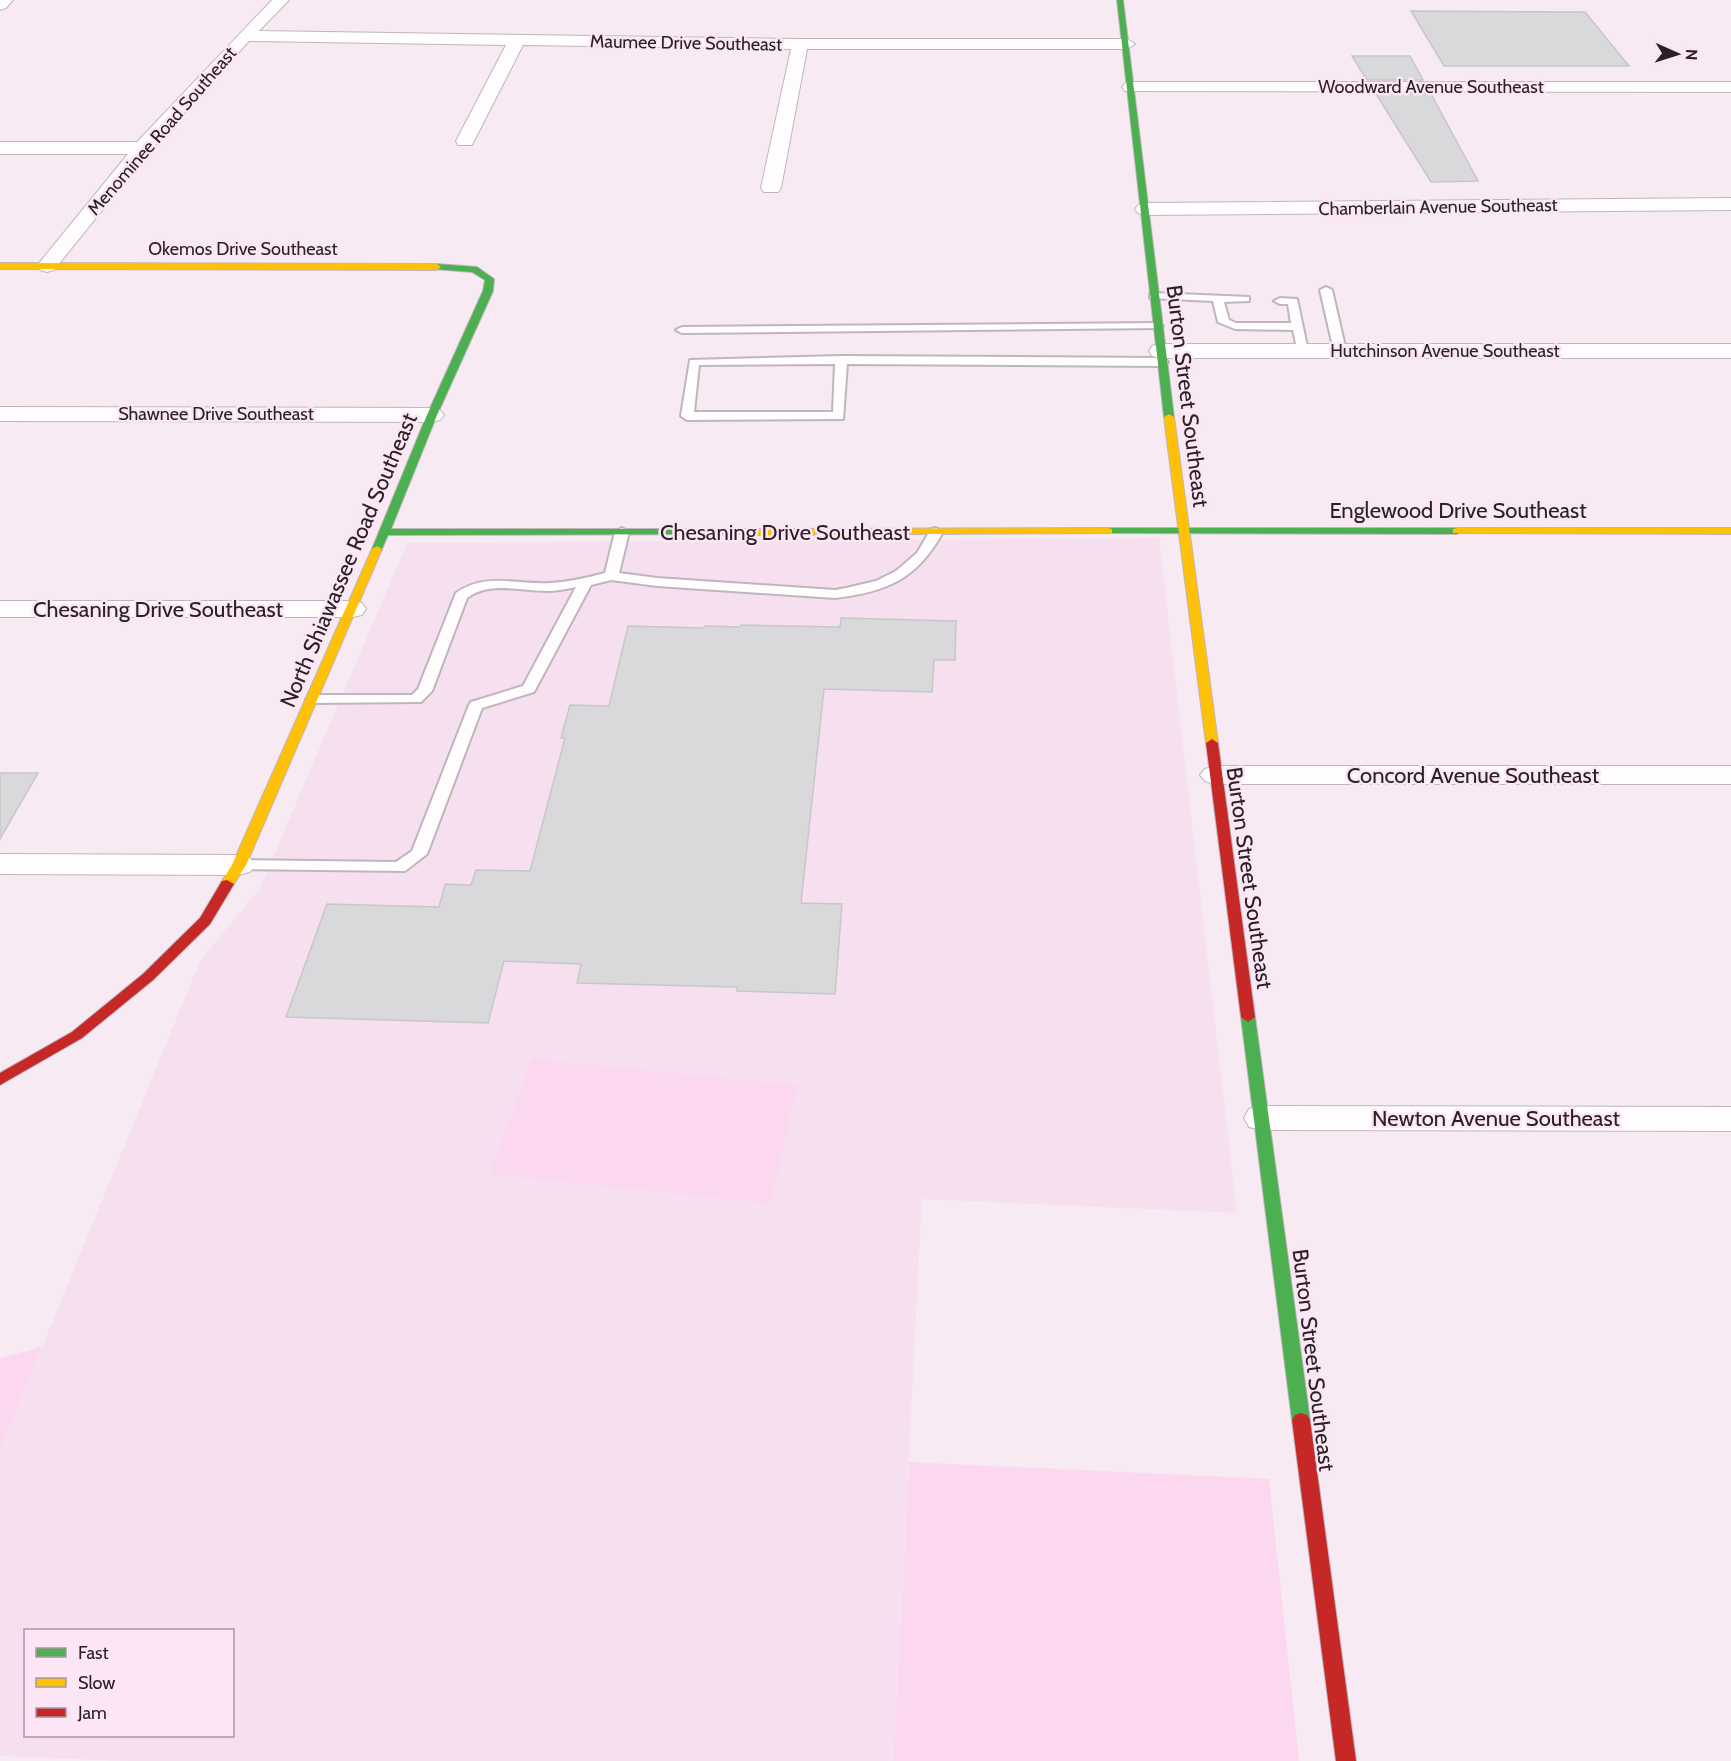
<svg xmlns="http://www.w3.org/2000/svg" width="1731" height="1761" font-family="Cabin,sans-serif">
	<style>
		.built { fill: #f6e0ef; fill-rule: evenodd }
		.green { fill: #fbd8f0 }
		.building { fill: #d9d9db; stroke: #c7c6c9; stroke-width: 1.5 }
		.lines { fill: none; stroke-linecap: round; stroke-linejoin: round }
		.lane-casing { stroke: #bfb6bd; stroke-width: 4 }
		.street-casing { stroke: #bfb6bd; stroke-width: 2 }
		.fast-casing { stroke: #bfb6bd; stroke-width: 2 }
		.slow-casing { stroke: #bfb6bd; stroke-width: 2 }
		.jam-casing { stroke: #bfb6bd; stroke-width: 2 }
		.lane { fill: #fefcfd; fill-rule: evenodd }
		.street { fill: #fefcfd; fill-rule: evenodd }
		.fast { fill: #4caf50; fill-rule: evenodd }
		.slow { fill: #ffc107; fill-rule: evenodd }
		.jam { fill: #c62828; fill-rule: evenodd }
		.labels { text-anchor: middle; stroke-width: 5; stroke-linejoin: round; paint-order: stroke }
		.far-street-label { font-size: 18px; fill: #2a2127; stroke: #fce5f4 }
		.street-label { font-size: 22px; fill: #2a2127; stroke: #fce5f4 }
	</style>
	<rect width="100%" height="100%" fill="#f7eaf3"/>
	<path class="built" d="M 1159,538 L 1237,1213 L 922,1199 L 893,1761 L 130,1761 L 0,1756 L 0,1450 L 200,961 L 260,888 L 407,543 ZM 26,1630 L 232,1630 L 232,1736 L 26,1736 Z"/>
	<g class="green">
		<path d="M 532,1059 L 798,1085 L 770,1204 L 489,1174 Z"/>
		<path d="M 42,1347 L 0,1450 L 0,1358 Z"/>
		<path d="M 909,1462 L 1269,1479 L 1299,1761 L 893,1761 Z"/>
	</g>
	<g class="building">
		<path d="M 1411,11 L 1585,12 L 1629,66 L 1444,66 Z"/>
		<path d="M 1352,56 L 1410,56 L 1423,80 L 1367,80 Z"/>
		<path d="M 1376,94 L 1431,94 L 1478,181 L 1431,182 Z"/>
		<path d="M 841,618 L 956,621 L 955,660 L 934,660 L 932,692 L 824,689 L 801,903 L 842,904 L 835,994 L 737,991 L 737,987 L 577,983 L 581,964 L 504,961 L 488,1023 L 286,1017 L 327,904 L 439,907 L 445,884 L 471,885 L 476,870 L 530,871 L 565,738 L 561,738 L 570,705 L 609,706 L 628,626 L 704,628 L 705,626 L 740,627 L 741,625 L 840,627 Z"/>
		<path d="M 0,773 L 38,773 L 0,839 Z"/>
	</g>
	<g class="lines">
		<defs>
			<g id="lane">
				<path d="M 1326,287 L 1332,290 L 1346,351 L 1340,354 L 1334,351 L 1320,290 Z"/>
				<path d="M 1154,293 L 1249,297 L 1249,301 L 1224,302 L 1229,320 L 1236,323 L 1291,323 L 1288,304 L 1280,304 L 1274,301 L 1280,298 L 1297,299 L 1308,351 L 1306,353 L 1298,353 L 1293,330 L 1235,329 L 1218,322 L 1213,301 L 1150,298 L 1150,294 Z"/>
				<path d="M 1157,323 L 1163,326 L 1161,328 L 682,333 L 676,330 L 682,327 Z"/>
				<path d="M 841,356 L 1162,358 L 1168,362 L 1162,366 L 847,364 L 843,419 L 687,420 L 681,416 L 690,360 ZM 835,364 L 833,412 L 694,412 L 699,365 Z"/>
				<path d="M 622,528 L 629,532 L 619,573 L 657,578 L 835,590 L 846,588 L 876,581 L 896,571 L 917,553 L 931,529 L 936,528 L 943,532 C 917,579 887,592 835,598 L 657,586 L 611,580 L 591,585 L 534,692 L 482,708 L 427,854 L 405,871 L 233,869 L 231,865 L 233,861 L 239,860 L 396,862 L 412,851 L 469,705 L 471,702 L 523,686 L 576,587 C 567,589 557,591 547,591 C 520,591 490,581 467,598 L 432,691 L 421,702 L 313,703 L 306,699 L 313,695 L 412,695 L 418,689 L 456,593 C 485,572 517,585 550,583 C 568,582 587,578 605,573 L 615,532 Z"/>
			</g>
			<g id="street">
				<path d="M 0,0 L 13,0 L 6,8 L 0,10 Z"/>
				<path d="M 272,0 L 289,0 L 259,31 L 800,39 L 1127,39 L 1135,44 L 1127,49 L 807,49 L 781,188 L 778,192 L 764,192 L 761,188 L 791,49 L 523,45 L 474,141 L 472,145 L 458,145 L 456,141 L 506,45 L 249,41 L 149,152 L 54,270 L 47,272 L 40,270 L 37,266 L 40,262 L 128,154 L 0,154 L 0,142 L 137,142 Z"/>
				<path d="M 1131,82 L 1731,82 L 1731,92 L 1125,91 L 1122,87 L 1125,83 Z"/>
				<path d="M 1731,198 L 1731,210 L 1145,215 L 1138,213 L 1135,209 L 1138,205 L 1145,203 Z"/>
				<path d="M 1160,344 L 1731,344 L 1731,358 L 1160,358 L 1152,356 L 1149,351 L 1152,346 Z"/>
				<path d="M 0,407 L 432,408 L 440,410 L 444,415 L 440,420 L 432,422 L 0,421 Z"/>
				<path d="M 0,601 L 353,601 L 362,603 L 366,609 L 362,615 L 353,617 L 0,617 Z"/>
				<path d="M 1215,766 L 1731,766 L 1731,784 L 1215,784 L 1205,781 L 1200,775 L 1205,769 Z"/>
				<path d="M 0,854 L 239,855 L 250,858 L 255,865 L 250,872 L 239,875 L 0,874 Z"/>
				<path d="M 1262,1106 L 1731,1107 L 1731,1131 L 1262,1130 L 1249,1127 L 1244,1118 L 1249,1109 Z"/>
			</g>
			<g id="fast">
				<path d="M 1117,0 L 1123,0 L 1174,417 L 1169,420 L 1164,417 Z"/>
				<path d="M 437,264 L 477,267 L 494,279 L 493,291 L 437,415 L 391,529 L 748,529 L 753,532 L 752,534 L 388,535 L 381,551 L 373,551 L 372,549 L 427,415 L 483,291 L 485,280 L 472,272 L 434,269 L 434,265 Z"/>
				<path d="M 1108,528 L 1457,528 L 1462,531 L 1457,534 L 1104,533 L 1104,529 Z"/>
				<path d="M 1248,1012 L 1255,1017 L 1310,1420 L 1307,1425 L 1301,1427 L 1295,1425 L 1292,1420 L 1241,1017 Z"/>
			</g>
			<g id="slow">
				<path d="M 0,263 L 437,264 L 441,267 L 437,270 L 0,269 Z"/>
				<path d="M 1169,414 L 1174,417 L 1218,743 L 1212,747 L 1206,743 L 1164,417 Z"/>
				<path d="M 1108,528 L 1112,529 L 1112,533 L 748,535 L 743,532 L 748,529 Z"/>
				<path d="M 1457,528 L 1731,528 L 1731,534 L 1453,533 L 1453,529 Z"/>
				<path d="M 377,546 L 382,549 L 246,865 L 232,887 L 222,887 L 220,884 L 232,865 L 372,549 Z"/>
			</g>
			<g id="jam">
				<path d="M 1212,739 L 1218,743 L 1255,1017 L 1248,1022 L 1241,1017 L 1206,743 Z"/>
				<path d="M 227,880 L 234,884 L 210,924 L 153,980 L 82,1038 L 0,1085 L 0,1073 L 72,1032 L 143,974 L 200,918 L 222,881 Z"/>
				<path d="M 1301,1413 L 1307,1415 L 1310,1420 L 1356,1761 L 1336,1761 L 1292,1420 L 1295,1415 Z"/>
			</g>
		</defs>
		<use href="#lane" class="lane-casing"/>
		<use href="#street" class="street-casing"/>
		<use href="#fast" class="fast-casing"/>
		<use href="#slow" class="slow-casing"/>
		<use href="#jam" class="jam-casing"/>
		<use href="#lane" class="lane"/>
		<use href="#street" class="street"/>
		<use href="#fast" class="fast"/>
		<use href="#slow" class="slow"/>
		<use href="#jam" class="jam"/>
	</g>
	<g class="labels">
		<g class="far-street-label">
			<text transform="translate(686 43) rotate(1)" y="6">Maumee Drive Southeast</text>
			<text x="1431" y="93">Woodward Avenue Southeast</text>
			<text transform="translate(162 131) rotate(-49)" y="6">Menominee Road Southeast</text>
			<text transform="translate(1438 207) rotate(-1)" y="6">Chamberlain Avenue Southeast</text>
			<text x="243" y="255">Okemos Drive Southeast</text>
			<text x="1445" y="357">Hutchinson Avenue Southeast</text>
			<text x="216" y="420">Shawnee Drive Southeast</text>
		</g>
		<g class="street-label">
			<text transform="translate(1188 396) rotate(83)" y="8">Burton Street Southeast</text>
			<text x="1458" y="518">Englewood Drive Southeast</text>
			<text x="785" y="540">Chesaning Drive Southeast</text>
			<text transform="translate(348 560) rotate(-67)" y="8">North Shiawassee Road Southeast</text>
			<text x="158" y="617">Chesaning Drive Southeast</text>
			<text x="1473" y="783">Concord Avenue Southeast</text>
			<text transform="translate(1250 878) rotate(82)" y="8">Burton Street Southeast</text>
			<text x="1496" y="1126">Newton Avenue Southeast</text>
			<text transform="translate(1314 1360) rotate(83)" y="8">Burton Street Southeast</text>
		</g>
	</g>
	<rect x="24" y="1629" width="210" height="108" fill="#fce5f4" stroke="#a897a2" stroke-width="1.5"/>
	<rect x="36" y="1648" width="30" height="9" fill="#4caf50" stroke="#a897a2" stroke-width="1.5"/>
	<text x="78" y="1659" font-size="18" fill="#2a2127">Fast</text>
	<rect x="36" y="1678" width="30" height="9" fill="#ffc107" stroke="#a897a2" stroke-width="1.5"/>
	<text x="78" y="1689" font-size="18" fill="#2a2127">Slow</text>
	<rect x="36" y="1708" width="30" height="9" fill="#c62828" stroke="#a897a2" stroke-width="1.5"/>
	<text x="78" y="1719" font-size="18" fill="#2a2127">Jam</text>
	<g transform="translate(1677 54) rotate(93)" stroke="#fce5f4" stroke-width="4.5" paint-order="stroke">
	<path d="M0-4.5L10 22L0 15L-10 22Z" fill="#2a2127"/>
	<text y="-9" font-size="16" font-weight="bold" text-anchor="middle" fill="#2a2127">N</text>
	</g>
</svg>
